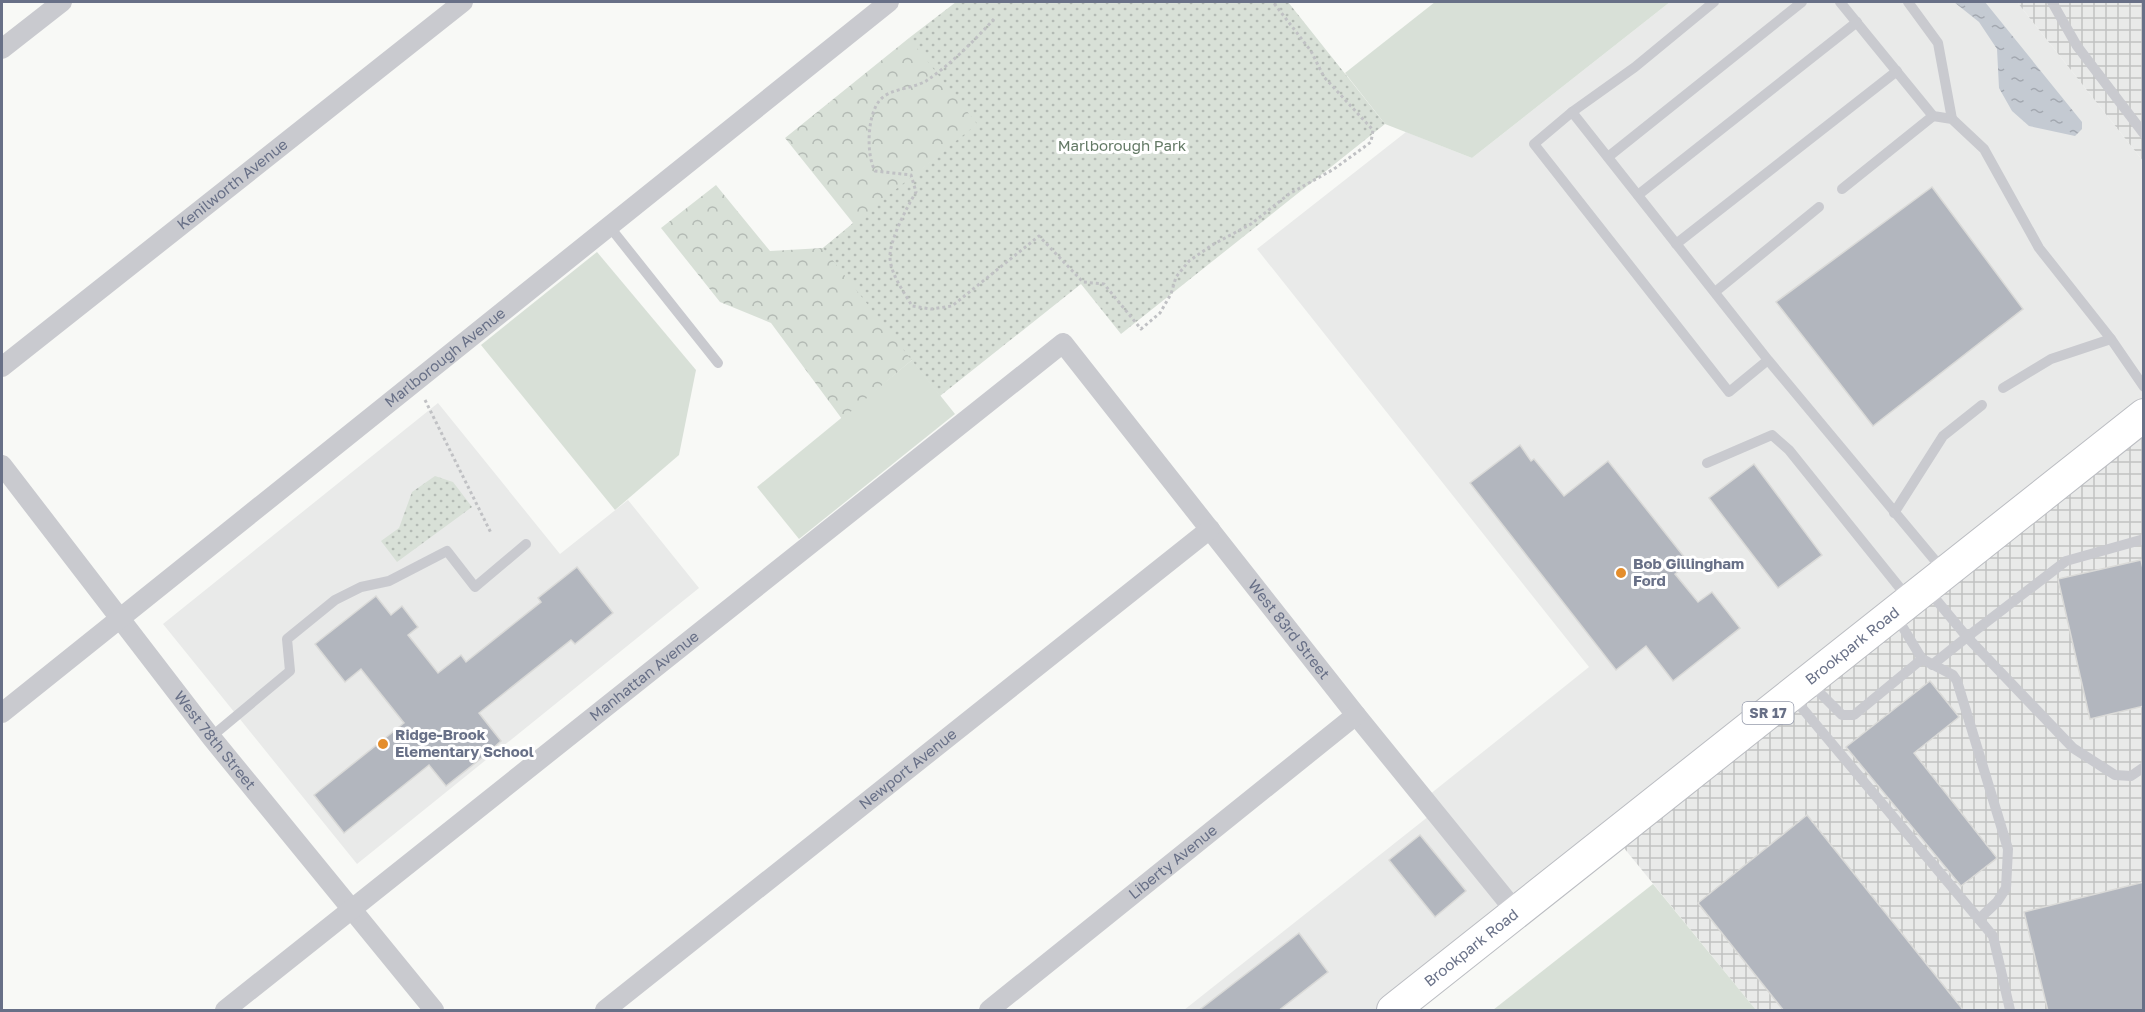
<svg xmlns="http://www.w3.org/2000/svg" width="2145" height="1012" font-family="'Golos Text',sans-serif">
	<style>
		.built { fill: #e9eae9 }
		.industrial { fill: url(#industrial-grid) }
		.green { fill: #d8e0d7 }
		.forest { fill: url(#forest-crowns) }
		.park { fill: url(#park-dots) }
		.water { fill: url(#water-ripples) }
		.building { fill: #b2b6be; stroke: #dadad8; stroke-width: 1.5 }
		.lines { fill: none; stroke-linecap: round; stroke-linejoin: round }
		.primary-casing { stroke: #bbbdc2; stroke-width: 34 }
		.path { stroke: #c0c1c4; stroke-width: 3; stroke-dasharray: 3 3; stroke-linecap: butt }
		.service { stroke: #c9cacf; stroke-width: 10 }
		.minor { stroke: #c9cacf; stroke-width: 20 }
		.primary { stroke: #fff; stroke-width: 32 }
		.poi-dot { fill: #e48d2b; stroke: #fff; stroke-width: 2 }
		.labels { text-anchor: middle; stroke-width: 6; stroke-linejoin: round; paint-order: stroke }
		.shield { fill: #fff; stroke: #959bab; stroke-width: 1.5 }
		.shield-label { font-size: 14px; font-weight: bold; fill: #687087 }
		.park-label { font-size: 15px; fill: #637965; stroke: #fff }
		.street-label { font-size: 15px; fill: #687087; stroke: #fff }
		.poi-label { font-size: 15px; font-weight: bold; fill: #687087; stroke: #fff; text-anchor: start }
	</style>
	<defs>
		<pattern id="industrial-grid" width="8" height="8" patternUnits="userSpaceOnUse" patternTransform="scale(1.5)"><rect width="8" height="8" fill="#e9eae9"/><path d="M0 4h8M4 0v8" fill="none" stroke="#c1c2c2"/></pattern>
		<pattern id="forest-crowns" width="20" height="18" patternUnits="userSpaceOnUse" patternTransform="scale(1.5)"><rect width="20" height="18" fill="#d8e0d7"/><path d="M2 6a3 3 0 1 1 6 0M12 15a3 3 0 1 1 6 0" fill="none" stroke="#b3bab4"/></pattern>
		<pattern id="park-dots" width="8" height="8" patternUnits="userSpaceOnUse" patternTransform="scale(1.5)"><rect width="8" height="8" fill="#d8e0d7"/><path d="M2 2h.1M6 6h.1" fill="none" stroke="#b3bab4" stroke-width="1.8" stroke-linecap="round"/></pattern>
		<pattern id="water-ripples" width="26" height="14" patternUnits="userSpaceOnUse" patternTransform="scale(1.5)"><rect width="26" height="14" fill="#c4cad2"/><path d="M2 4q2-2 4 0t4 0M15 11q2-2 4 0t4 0" fill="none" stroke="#a3a8b0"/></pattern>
	</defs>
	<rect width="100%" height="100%" fill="#f8f9f6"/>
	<g class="built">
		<path d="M 1670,2 L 2017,2 L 2143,161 L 2143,402 L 1378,1010 L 1184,1010 L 1434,812 L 1424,799 L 1589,667 L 1257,249 L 1406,132 L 1472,158 Z"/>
		<path d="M 438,403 L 560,554 L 628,500 L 699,588 L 357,864 L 163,624 Z"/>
	</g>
	<g class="industrial">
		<path d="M 2017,2 L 2143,2 L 2143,161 Z"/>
		<path d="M 2143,432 L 2143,1010 L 1756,1010 L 1624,848 Z"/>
	</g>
	<g class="green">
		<path d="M 1435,2 L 1670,2 L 1472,158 L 1385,124 L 1345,73 Z"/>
		<path d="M 597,252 L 696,370 L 679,455 L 615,510 L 481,345 Z"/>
		<path d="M 912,360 L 955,414 L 799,539 L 757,487 Z"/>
		<path d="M 1653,884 L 1756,1010 L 1493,1010 Z"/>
	</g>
	<path class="forest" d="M 909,38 L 975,70 L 978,124 L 922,169 L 916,325 L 912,360 L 842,419 L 771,323 L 720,302 L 661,228 L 716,185 L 770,251 L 823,248 L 853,223 L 785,138 Z"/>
	<g class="park">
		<path d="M 956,2 L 1288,2 L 1385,124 L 1121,334 L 1081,284 L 940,396 L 823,248 L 977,124 L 909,38 Z"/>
		<path d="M 435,476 L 453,482 L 472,507 L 397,562 L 381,541 L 399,528 L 412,492 Z"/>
	</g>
	<path class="water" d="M 1954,2 L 1985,2 L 2082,122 L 2082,129 L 2075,136 L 2029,126 L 2012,111 L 1999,88 L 1997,49 L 1979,22 Z"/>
	<g class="building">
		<path d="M 1932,187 L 2023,309 L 1873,426 L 1776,302 Z"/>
		<path d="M 1520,445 L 1531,461 L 1534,459 L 1564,496 L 1608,461 L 1689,563 L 1675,574 L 1698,602 L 1712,592 L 1740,628 L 1673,681 L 1646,646 L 1616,670 L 1470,483 Z"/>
		<path d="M 1754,464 L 1822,555 L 1778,588 L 1709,498 Z"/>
		<path d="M 2141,560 L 2144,573 L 2144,706 L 2090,719 L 2058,579 Z"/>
		<path d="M 577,567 L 613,613 L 575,644 L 571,640 L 479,713 L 501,741 L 488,753 L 446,786 L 429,765 L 344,833 L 314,795 L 404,723 L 361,669 L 345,682 L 315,644 L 376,596 L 391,615 L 402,606 L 418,627 L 408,635 L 438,673 L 461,655 L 466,662 L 541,602 L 538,598 Z"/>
		<path d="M 1930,681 L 1959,717 L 1914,753 L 1997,858 L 1961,886 L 1846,747 Z"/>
		<path d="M 1807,815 L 1964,1011 L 1784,1011 L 1698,903 Z"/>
		<path d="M 1420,835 L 1466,891 L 1435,917 L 1389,860 Z"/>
		<path d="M 2144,882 L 2144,1011 L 2048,1011 L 2024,912 Z"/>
		<path d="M 1299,933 L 1328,972 L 1278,1011 L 1198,1011 Z"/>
	</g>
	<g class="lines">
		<defs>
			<g id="primary">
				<path id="s7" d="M 1393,1010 L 2144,415"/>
			</g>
		</defs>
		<use href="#primary" class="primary-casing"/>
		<g class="path">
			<path d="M 994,19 C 975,40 950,65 926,81 C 913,89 890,88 880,100 C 867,115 866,154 875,171 L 911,175 L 916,192 C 907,207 889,241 890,258 C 891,275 904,292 912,306 L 931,309 L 952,306 L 1039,236 L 1083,282 L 1104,284 L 1141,329 L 1160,313 L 1171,294 L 1176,277 L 1189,261 L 1212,245 L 1251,224 L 1289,194 L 1334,169 L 1371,142 L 1373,130 L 1324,77 L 1311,51 L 1273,2"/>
			<path d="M 425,400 L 491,533"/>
		</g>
		<g class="service">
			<path d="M 1840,2 L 1933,116 L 1952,119 L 1984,149 L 2039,248 L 2111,339"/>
			<path d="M 1908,2 L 1938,43 L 1952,119"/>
			<path d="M 2052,2 L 2077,46 L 2144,134"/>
			<path d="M 1572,112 L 1635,67 L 1714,2"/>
			<path d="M 1608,157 L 1802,2"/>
			<path d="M 1842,189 L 1933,116"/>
			<path d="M 1638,195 L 1857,22"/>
			<path d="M 609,226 L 718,363"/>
			<path d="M 1676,244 L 1897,71"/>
			<path d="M 1715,292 L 1819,207"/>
			<path d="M 1768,360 L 1729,392 L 1534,144 L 1572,112 L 1768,360 L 1943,570"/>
			<path d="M 2003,388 L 2051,359 L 2111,339 L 2144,387"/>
			<path d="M 1707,463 L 1772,435 L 1789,450 L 1908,598"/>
			<path d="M 1894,513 L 1943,436 L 1982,405"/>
			<path d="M 1928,590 L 1967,637 L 2066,561 L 2144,539"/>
			<path d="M 1896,616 L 1922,659 L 1953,675 L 1957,681 L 2008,849 L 2006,888 L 1997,902 L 1979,919"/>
			<path d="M 1932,665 L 1967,637 L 2073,748 L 2115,775 L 2131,776 L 2144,767"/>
			<path d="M 1811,684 L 1842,715 L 1854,715 L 1922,659"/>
			<path d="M 1792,696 L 1993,936 L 2010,1010"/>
			<path d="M 211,737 L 290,671 L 287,639 L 335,600 L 361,587 L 389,581 L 447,551 L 475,587 L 526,544"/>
		</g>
		<g class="minor">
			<path d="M 2,49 L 62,2"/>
			<path id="s1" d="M 2,367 L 463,2"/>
			<path id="s2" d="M 2,465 L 211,737 L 434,1010"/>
			<path id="s3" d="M 2,713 L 889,2"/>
			<path id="s4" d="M 225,1010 L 1063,343 L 1356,715 L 1516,912"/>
			<path id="s5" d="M 605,1010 L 1210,529"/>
			<path id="s6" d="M 989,1010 L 1356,715"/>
		</g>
		<use href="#primary" class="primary"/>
	</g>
	<g class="poi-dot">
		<circle cx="1621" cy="573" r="6"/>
		<circle cx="383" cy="744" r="6"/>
	</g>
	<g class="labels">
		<rect class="shield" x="1742.5" y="702" width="51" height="22" rx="4.5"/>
		<g class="shield-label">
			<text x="1768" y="718">SR 17</text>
		</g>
		<g class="park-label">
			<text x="1122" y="151">Marlborough Park</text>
		</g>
		<g class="street-label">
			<text dy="5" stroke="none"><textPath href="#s1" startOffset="294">Kenilworth Avenue</textPath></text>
			<text dy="5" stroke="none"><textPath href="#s3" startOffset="568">Marlborough Avenue</textPath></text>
			<text dy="5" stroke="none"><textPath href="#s4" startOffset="1436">West 83rd Street</textPath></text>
			<text dy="5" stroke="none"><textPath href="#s7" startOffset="586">Brookpark Road</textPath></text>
			<text dy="5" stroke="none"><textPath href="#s4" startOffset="536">Manhattan Avenue</textPath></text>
			<text dy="5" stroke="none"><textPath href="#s2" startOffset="348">West 78th Street</textPath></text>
			<text dy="5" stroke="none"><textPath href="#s5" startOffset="387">Newport Avenue</textPath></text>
			<text dy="5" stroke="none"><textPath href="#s6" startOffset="236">Liberty Avenue</textPath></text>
			<text dy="5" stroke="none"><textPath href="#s7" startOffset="100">Brookpark Road</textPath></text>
		</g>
		<g class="poi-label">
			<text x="1633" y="569">Bob Gillingham<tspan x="1633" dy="17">Ford</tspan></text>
			<text x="395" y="740">Ridge-Brook<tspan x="395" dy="17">Elementary School</tspan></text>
		</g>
	</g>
	<rect width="2145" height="1012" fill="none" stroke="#687087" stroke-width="6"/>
</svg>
